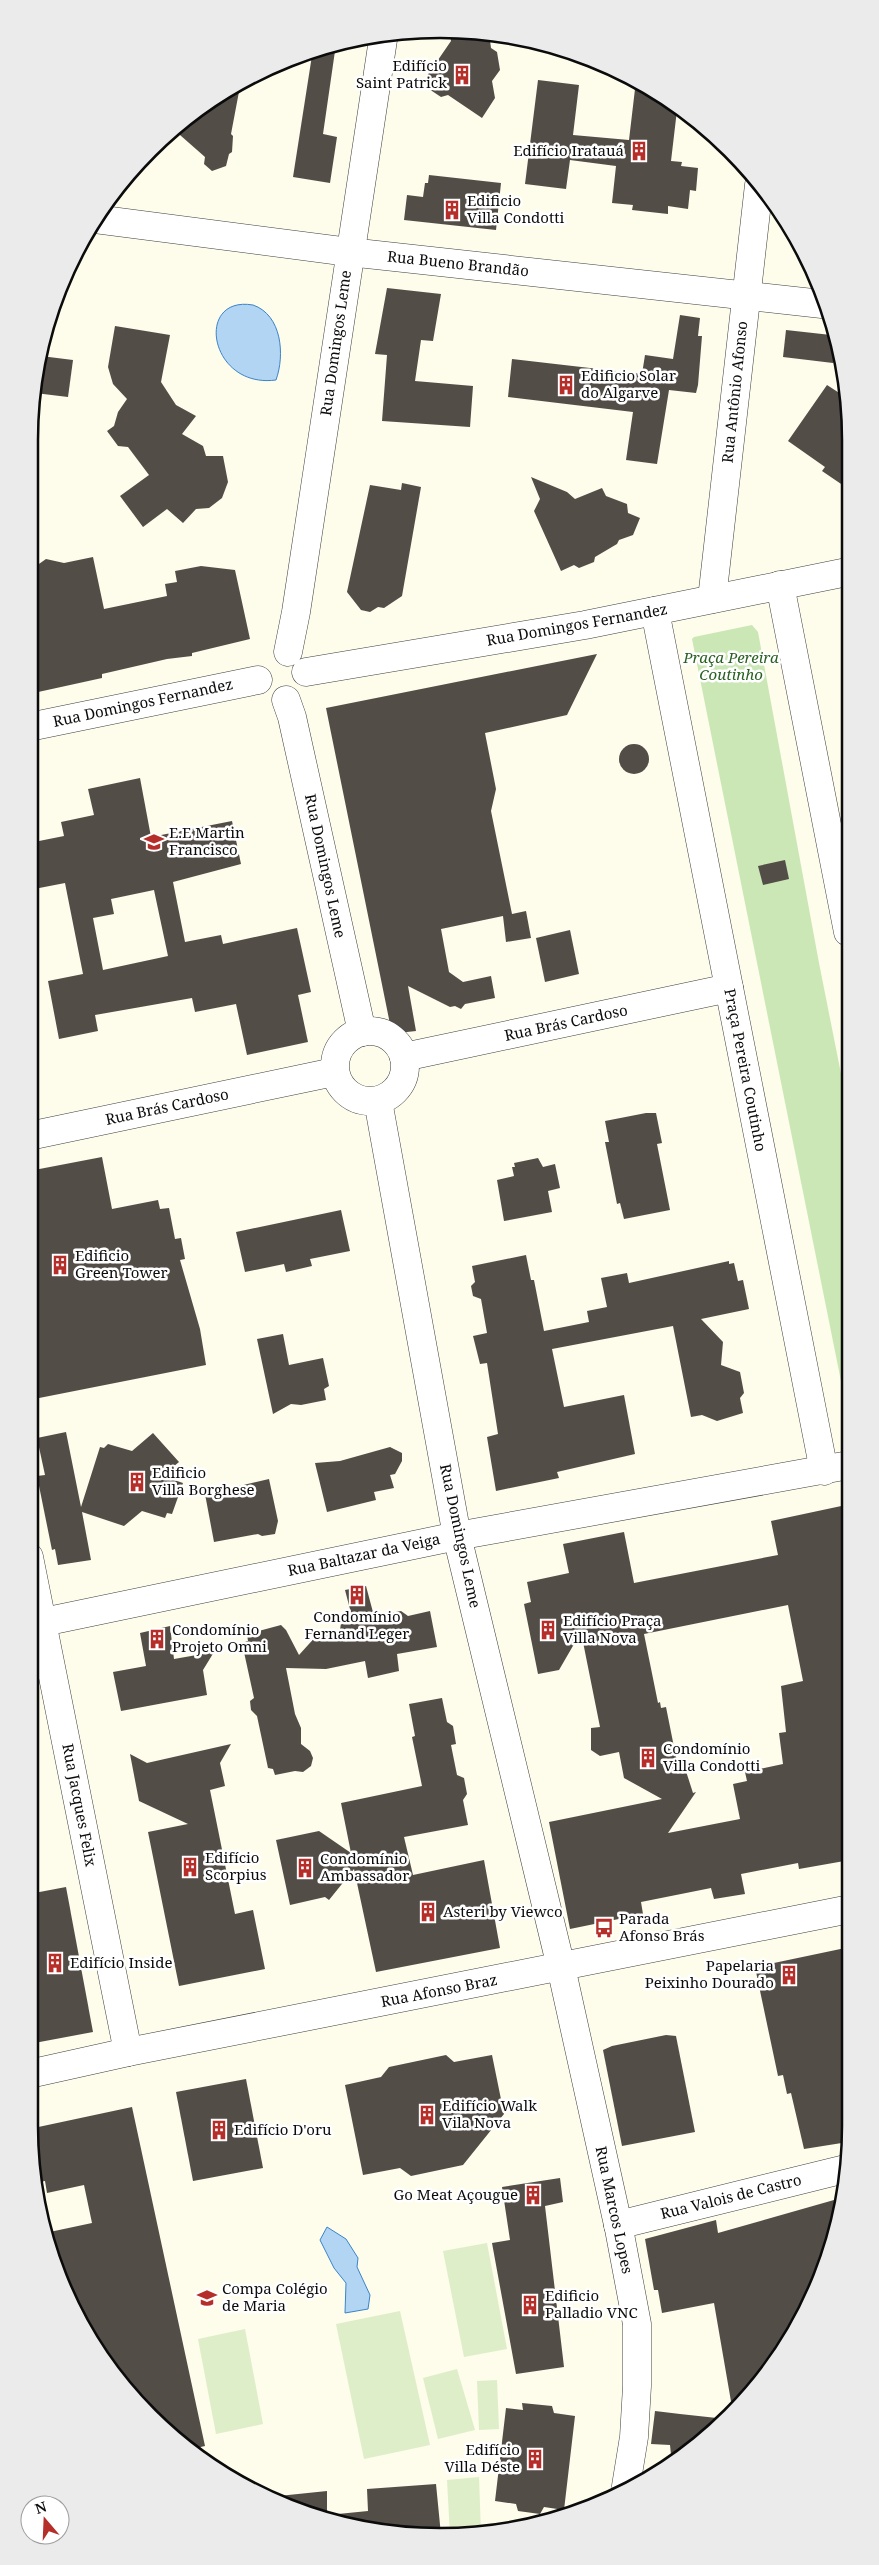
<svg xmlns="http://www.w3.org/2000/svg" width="879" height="2565" font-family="'Noto Serif',serif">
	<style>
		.green { fill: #cbe7b6 }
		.pitch { fill: #deeec8 }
		.water { fill: #b1d5f3; stroke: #3b84c8 }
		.building { fill: #534d48; fill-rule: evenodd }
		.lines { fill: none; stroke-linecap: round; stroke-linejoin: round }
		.minor-casing { stroke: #3e3e3e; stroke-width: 29 }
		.minor { stroke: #fff; stroke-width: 28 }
		.labels { text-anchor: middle; stroke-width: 5; stroke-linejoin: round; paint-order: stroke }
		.poi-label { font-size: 15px; fill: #0b0b0b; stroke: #fff; text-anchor: start }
		.street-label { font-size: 15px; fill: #0b0b0b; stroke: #fff }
		.park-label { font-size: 15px; font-style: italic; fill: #27601f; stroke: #fff }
		.rim { fill: none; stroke: #0b0b0b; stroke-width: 2.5 }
	</style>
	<rect width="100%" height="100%" fill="#fefcea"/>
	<path class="green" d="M 752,625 L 758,632 L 819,963 L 848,1109 L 849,1421 L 692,639 L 694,637 Z"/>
	<g class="pitch">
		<path d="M 487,2243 L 507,2349 L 464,2357 L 443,2251 Z"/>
		<path d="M 400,2311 L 430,2445 L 364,2459 L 336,2324 Z"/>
		<path d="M 245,2329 L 263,2424 L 216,2434 L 198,2339 Z"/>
		<path d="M 457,2369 L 475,2430 L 438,2439 L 423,2378 Z"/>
		<path d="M 497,2380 L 499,2429 L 479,2430 L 477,2381 Z"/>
		<path d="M 479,2477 L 481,2533 L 450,2535 L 447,2480 Z"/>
	</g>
	<g class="water">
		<path d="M 253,305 C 282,315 285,355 276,380 C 209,389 194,295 253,305 Z"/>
		<path d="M 327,2227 L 346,2239 L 358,2258 L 357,2267 L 370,2295 L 368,2309 L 345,2313 L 346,2283 L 334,2268 L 320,2240 Z"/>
	</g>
	<g class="building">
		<path d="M 449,30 L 466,30 L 489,33 L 491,48 L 497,52 L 500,70 L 492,81 L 495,98 L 482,118 L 448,95 L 441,97 L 429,89 L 427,76 L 451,41 Z"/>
		<path d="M 336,44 L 323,134 L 337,137 L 330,183 L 293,177 L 313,49 Z"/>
		<path d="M 538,80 L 579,85 L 573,135 L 629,140 L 635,89 L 654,91 L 677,110 L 671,161 L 682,162 L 681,166 L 698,168 L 696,191 L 690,190 L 688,209 L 668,206 L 668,214 L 632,210 L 633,205 L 612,203 L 616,166 L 570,160 L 566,189 L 525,184 Z"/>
		<path d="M 241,81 L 231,134 L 233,136 L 232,152 L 229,154 L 226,166 L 212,171 L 204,164 L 205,157 L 172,128 Z"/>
		<path d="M 429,175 L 501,183 L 496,230 L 404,220 L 407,195 L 423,197 L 425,183 L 428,183 Z"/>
		<path d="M 387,288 L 441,294 L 433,341 L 421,340 L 415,381 L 473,386 L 470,427 L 382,421 L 387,355 L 375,354 Z"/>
		<path d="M 680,315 L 700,318 L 698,336 L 702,336 L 698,385 L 696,393 L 669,390 L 657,464 L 626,460 L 633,412 L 508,397 L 512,359 L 642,374 L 645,355 L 673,359 Z"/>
		<path d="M 115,326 L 170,335 L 161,382 L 176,405 L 196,416 L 182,434 L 203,446 L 206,456 L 223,456 L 228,482 L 222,498 L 209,508 L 196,509 L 183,523 L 167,509 L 143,527 L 120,496 L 149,475 L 128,447 L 118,446 L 107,431 L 114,426 L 118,412 L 127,399 L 113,384 L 108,367 Z"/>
		<path d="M 786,330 L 831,335 L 835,346 L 833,363 L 783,357 Z"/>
		<path d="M 41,356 L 73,360 L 68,397 L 35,393 Z"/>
		<path d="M 827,385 L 847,398 L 847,488 L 822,471 L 825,467 L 788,441 Z"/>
		<path d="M 531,477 L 567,492 L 575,499 L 602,488 L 606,496 L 627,504 L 628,513 L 640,518 L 633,535 L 619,540 L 617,544 L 595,557 L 594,562 L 579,568 L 574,565 L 561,571 L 534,511 L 540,499 Z"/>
		<path d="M 402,483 L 421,487 L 402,596 L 384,608 L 378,607 L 370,612 L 361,610 L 347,592 L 370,485 L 401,490 Z"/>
		<path d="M 93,557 L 104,609 L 167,596 L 165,584 L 177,582 L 175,571 L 201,566 L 235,570 L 250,639 L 192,653 L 192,656 L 167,659 L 102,674 L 102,678 L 29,694 L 29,571 L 46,559 L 64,563 Z"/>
		<path d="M 597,654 L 567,715 L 485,733 L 496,789 L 491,811 L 512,914 L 526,911 L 531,938 L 506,942 L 503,916 L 441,929 L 449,972 L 463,982 L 491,976 L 495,998 L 465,1004 L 461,1009 L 455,1006 L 450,1007 L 408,986 L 416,1031 L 398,1033 L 390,1024 L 326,708 Z"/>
		<circle cx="634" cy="759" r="15"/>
		<path d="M 140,778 L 151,837 L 232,821 L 241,864 L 173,882 L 185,942 L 221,935 L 223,944 L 297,928 L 311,992 L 298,995 L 308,1042 L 247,1055 L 236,1004 L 195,1012 L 192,998 L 95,1015 L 98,1031 L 59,1039 L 48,981 L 83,974 L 65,883 L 29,890 L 29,843 L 64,836 L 61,822 L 94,815 L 88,789 ZM 154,890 L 168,956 L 103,970 L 93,918 L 114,914 L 111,899 Z"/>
		<path d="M 785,860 L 789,879 L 763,885 L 758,866 Z"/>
		<path d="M 570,930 L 579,974 L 545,982 L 536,938 Z"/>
		<path d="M 646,1113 L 656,1113 L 662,1143 L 657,1144 L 670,1210 L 624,1219 L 620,1203 L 617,1204 L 605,1142 L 609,1142 L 605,1121 Z"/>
		<path d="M 102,1157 L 112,1209 L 158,1200 L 160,1209 L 169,1208 L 175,1239 L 181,1238 L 185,1259 L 180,1260 L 200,1329 L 206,1365 L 29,1400 L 29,1171 Z"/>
		<path d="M 538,1158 L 543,1167 L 555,1164 L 560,1188 L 548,1191 L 552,1212 L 504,1221 L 497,1180 L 514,1176 L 512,1167 L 515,1167 L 514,1163 Z"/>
		<path d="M 341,1210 L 350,1251 L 310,1259 L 312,1266 L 286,1272 L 284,1264 L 245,1272 L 236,1232 Z"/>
		<path d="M 526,1255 L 531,1280 L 534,1280 L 544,1331 L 589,1322 L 587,1311 L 607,1307 L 601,1278 L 627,1273 L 629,1283 L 729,1261 L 729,1264 L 734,1263 L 738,1281 L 743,1280 L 749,1309 L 701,1319 L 723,1342 L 721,1365 L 740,1372 L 744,1393 L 740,1398 L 743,1413 L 717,1421 L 702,1415 L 691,1417 L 673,1326 L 552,1349 L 564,1407 L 624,1395 L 635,1454 L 557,1472 L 559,1478 L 496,1491 L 487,1437 L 498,1434 L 487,1363 L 480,1364 L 473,1336 L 487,1333 L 481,1299 L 473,1296 L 471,1286 L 475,1282 L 472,1266 Z"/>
		<path d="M 283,1334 L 289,1365 L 323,1358 L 329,1386 L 324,1389 L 326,1400 L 301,1405 L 291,1404 L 273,1414 L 257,1339 Z"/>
		<path d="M 66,1432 L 81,1507 L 100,1447 L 104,1448 L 108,1444 L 132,1451 L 153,1433 L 179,1462 L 162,1476 L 183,1483 L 172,1514 L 167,1513 L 165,1518 L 142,1511 L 124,1526 L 82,1512 L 91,1560 L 58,1565 L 55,1549 L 52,1550 L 37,1476 L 45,1475 L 37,1438 Z"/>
		<path d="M 390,1447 L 402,1453 L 402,1461 L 395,1474 L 390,1475 L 394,1488 L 374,1492 L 376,1500 L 327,1512 L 315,1463 L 340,1461 Z"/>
		<path d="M 269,1479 L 278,1521 L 275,1534 L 262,1536 L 258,1534 L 214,1542 L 205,1494 Z"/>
		<path d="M 846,1505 L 849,1521 L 850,1860 L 799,1869 L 798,1863 L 741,1874 L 745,1894 L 714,1899 L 711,1888 L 641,1902 L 643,1914 L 570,1929 L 549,1822 L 662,1799 L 624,1778 L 619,1752 L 600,1756 L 591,1750 L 591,1728 L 600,1727 L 581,1632 L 559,1670 L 538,1674 L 524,1604 L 531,1602 L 527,1582 L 569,1573 L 563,1544 L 624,1532 L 634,1583 L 778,1555 L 771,1521 ZM 788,1605 L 803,1681 L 781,1686 L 786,1732 L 779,1733 L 783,1764 L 745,1772 L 747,1781 L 733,1784 L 740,1819 L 668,1833 L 696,1792 L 693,1793 L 684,1765 L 677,1762 L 666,1707 L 661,1708 L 660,1702 L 658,1703 L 644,1634 Z"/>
		<path d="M 366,1586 L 374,1616 L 401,1611 L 408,1616 L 430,1611 L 437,1647 L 397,1654 L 399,1671 L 368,1678 L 365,1661 L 326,1669 L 286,1668 L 295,1714 L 301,1728 L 301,1744 L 310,1751 L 313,1758 L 311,1766 L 303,1772 L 295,1771 L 275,1775 L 273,1769 L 268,1768 L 257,1716 L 251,1710 L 250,1701 L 254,1698 L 242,1643 L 248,1641 L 247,1634 L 281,1625 L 286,1630 L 299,1655 L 318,1634 L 340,1630 L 341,1623 L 352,1617 L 345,1590 Z"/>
		<path d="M 170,1626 L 174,1659 L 214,1652 L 203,1670 L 207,1695 L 121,1711 L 113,1672 L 146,1666 L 140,1633 Z"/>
		<path d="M 442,1698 L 447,1722 L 453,1726 L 456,1744 L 451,1745 L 457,1775 L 464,1778 L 467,1794 L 463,1800 L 468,1825 L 404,1837 L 413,1875 L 484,1860 L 500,1948 L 376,1972 L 354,1869 L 329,1900 L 325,1897 L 290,1905 L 276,1840 L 319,1831 L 351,1853 L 341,1803 L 422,1786 L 412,1737 L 415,1736 L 409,1704 Z"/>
		<path d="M 231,1744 L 220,1763 L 225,1786 L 210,1790 L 235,1914 L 253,1910 L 265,1969 L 179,1986 L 148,1832 L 188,1824 L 139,1801 L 130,1754 L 147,1763 Z"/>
		<path d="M 66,1887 L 93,2032 L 29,2044 L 29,1894 Z"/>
		<path d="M 850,1947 L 850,2126 L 848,2142 L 804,2149 L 791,2093 L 787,2094 L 783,2075 L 778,2076 L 755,1967 Z"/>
		<path d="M 666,2035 L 676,2036 L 695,2132 L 622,2146 L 603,2050 L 612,2046 Z"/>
		<path d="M 446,2055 L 454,2062 L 492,2055 L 504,2114 L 463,2165 L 411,2176 L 400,2168 L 363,2175 L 345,2085 L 381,2077 L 389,2067 Z"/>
		<path d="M 246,2079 L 263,2168 L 193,2181 L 176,2092 Z"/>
		<path d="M 132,2107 L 205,2446 L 188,2450 L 131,2397 L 60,2282 L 45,2233 L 92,2223 L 84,2185 L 47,2193 L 45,2181 L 34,2183 L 29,2129 Z"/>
		<path d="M 560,2178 L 563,2202 L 545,2206 L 564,2367 L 516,2374 L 492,2243 L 510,2240 L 502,2187 Z"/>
		<path d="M 841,2198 L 836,2232 L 781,2354 L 733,2413 L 714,2303 L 662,2313 L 658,2290 L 654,2290 L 645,2239 L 716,2220 L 718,2233 Z"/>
		<path d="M 522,2403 L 552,2406 L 554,2413 L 575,2416 L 564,2510 L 544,2507 L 540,2514 L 518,2511 L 516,2504 L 495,2501 L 506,2408 L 523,2410 Z"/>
		<path d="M 655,2411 L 680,2414 L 726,2419 L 672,2464 L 670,2445 L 651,2444 Z"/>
		<path d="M 436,2484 L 441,2535 L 386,2533 L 328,2515 L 368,2511 L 367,2489 Z"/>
		<path d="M 327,2491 L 327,2515 L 269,2497 Z"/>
	</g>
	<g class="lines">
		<defs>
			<g id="minor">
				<path d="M 95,219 L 349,252 L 822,304"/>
				<path d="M 780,585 L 848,932"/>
				<path d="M 712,599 L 759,185"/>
				<path d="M 655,611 L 824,1471"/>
				<path d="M 288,652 L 296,612 L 384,33"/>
				<path d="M 306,672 L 585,625 L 847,572"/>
				<path d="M 286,700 L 292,717 L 362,1032"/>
				<path d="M 29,727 L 258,680"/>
				<circle cx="370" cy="1066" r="35"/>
				<path d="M 404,1057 L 729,988"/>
				<path d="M 378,1101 L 457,1536 L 561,1967 L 619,2229 L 637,2324 L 637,2386 L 634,2437 L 626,2486"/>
				<path d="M 29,1136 L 334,1072"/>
				<path d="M 29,1557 L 128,2052"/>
				<path d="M 29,1625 L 457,1536 L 849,1465"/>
				<path d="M 29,2074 L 128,2052 L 850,1909"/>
				<path d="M 618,2225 L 845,2169"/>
			</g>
		</defs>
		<use href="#minor" class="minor-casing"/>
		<use href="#minor" class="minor"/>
	</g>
	<defs>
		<symbol id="building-bare" viewBox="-9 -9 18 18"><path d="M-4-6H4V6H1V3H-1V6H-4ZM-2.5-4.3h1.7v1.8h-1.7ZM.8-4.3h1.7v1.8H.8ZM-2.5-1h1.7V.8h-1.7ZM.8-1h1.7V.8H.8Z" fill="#b52e29" stroke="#fff" stroke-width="2.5" paint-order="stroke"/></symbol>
		<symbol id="school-bare" viewBox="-9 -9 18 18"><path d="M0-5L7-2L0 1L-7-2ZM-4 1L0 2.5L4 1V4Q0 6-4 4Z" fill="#b52e29" stroke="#fff" stroke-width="2.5" paint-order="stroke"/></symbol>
		<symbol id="bus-bare" viewBox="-9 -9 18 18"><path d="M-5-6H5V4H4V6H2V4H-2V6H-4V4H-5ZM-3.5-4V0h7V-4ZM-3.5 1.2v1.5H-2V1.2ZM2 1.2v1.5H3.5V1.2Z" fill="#b52e29" stroke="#fff" stroke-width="2.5" paint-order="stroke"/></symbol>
	</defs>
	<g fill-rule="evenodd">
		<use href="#building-bare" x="448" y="61" width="28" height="28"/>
		<use href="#building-bare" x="625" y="137" width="28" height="28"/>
		<use href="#building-bare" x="438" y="196" width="28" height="28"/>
		<use href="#building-bare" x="552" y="371" width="28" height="28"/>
		<use href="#school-bare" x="140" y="828" width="28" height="28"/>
		<use href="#building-bare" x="46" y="1251" width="28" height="28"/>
		<use href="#building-bare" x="123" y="1468" width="28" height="28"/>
		<use href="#building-bare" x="343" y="1581" width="28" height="28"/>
		<use href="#building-bare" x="534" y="1616" width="28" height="28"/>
		<use href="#building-bare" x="143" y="1625" width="28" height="28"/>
		<use href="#building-bare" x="634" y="1744" width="28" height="28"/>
		<use href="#building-bare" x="176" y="1853" width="28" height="28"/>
		<use href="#building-bare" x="291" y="1854" width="28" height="28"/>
		<use href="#building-bare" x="414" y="1898" width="28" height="28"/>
		<use href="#bus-bare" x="590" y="1914" width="28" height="28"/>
		<use href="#building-bare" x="41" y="1949" width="28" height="28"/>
		<use href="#building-bare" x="775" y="1961" width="28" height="28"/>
		<use href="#building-bare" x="413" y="2101" width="28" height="28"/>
		<use href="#building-bare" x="205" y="2116" width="28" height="28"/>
		<use href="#building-bare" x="519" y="2181" width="28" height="28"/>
		<use href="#school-bare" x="193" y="2284" width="28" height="28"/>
		<use href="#building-bare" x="516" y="2291" width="28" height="28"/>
		<use href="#building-bare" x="521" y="2445" width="28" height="28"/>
	</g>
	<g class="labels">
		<g class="poi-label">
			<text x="447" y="71" text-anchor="end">Edifício<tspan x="447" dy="17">Saint Patrick</tspan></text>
			<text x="624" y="156" text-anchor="end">Edifício Iratauá</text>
			<text x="467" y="206">Edificio<tspan x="467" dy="17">Villa Condotti</tspan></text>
			<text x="581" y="381">Edificio Solar<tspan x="581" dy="17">do Algarve</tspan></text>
			<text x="169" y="838">E.E Martin<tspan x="169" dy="17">Francisco</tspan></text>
			<text x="75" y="1261">Edificio<tspan x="75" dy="17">Green Tower</tspan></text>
			<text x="152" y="1478">Edificio<tspan x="152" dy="17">Villa Borghese</tspan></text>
			<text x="357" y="1622" text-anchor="middle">Condomínio<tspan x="357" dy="17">Fernand Leger</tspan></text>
			<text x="563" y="1626">Edifício Praça<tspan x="563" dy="17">Villa Nova</tspan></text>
			<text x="172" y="1635">Condomínio<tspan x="172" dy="17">Projeto Omni</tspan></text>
			<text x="663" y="1754">Condomínio<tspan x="663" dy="17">Villa Condotti</tspan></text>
			<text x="205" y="1863">Edifício<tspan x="205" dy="17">Scorpius</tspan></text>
			<text x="320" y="1864">Condomínio<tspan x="320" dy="17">Ambassador</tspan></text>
			<text x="443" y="1917">Asteri by Viewco</text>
			<text x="619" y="1924">Parada<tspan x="619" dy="17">Afonso Brás</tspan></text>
			<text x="70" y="1968">Edifício Inside</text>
			<text x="774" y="1971" text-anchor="end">Papelaria<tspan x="774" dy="17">Peixinho Dourado</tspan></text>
			<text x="442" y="2111">Edifício Walk<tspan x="442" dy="17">Vila Nova</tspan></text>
			<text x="234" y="2135">Edifício D'oru</text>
			<text x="518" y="2200" text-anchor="end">Go Meat Açougue</text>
			<text x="222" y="2294">Compa Colégio<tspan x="222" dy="17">de Maria</tspan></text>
			<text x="545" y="2301">Edificio<tspan x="545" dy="17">Palladio VNC</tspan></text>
			<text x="520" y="2455" text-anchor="end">Edifício<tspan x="520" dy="17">Villa Déste</tspan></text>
		</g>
		<g class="street-label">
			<text transform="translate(458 264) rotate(6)" y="5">Rua Bueno Brandão</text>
			<text transform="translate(336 343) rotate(-82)" y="5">Rua Domingos Leme</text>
			<text transform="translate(735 392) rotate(-84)" y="5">Rua Antônio Afonso</text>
			<text transform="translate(577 625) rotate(-10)" y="5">Rua Domingos Fernandez</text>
			<text transform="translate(143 703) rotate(-12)" y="5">Rua Domingos Fernandez</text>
			<text transform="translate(325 866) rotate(78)" y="5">Rua Domingos Leme</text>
			<text transform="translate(566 1023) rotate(-12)" y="5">Rua Brás Cardoso</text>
			<text transform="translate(745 1070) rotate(79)" y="5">Praça Pereira Coutinho</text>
			<text transform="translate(167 1107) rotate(-12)" y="5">Rua Brás Cardoso</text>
			<text transform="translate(460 1536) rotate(78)" y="5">Rua Domingos Leme</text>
			<text transform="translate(364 1555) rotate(-12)" y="5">Rua Baltazar da Veiga</text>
			<text transform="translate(79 1805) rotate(79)" y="5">Rua Jacques Felix</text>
			<text transform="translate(439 1991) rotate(-11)" y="5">Rua Afonso Braz</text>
			<text transform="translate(731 2197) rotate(-14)" y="5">Rua Valois de Castro</text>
			<text transform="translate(614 2210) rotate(78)" y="5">Rua Marcos Lopes</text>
		</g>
		<g class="park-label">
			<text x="731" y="663">Praça Pereira<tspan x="731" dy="17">Coutinho</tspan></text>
		</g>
	</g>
	<path d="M0 0H879V2565H0ZM440 38H440A402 402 0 0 1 842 440V2126A402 402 0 0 1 440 2528H440A402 402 0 0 1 38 2126V440A402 402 0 0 1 440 38Z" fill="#ebebeb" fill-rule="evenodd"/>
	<path class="rim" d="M440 38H440A402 402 0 0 1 842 440V2126A402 402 0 0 1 440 2528H440A402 402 0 0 1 38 2126V440A402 402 0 0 1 440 38Z"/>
	<g transform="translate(45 2520) rotate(341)"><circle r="24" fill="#ffffff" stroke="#9d9d9d"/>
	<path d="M0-4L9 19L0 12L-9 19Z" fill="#b52e29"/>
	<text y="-8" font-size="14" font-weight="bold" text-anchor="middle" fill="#0b0b0b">N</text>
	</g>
</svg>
